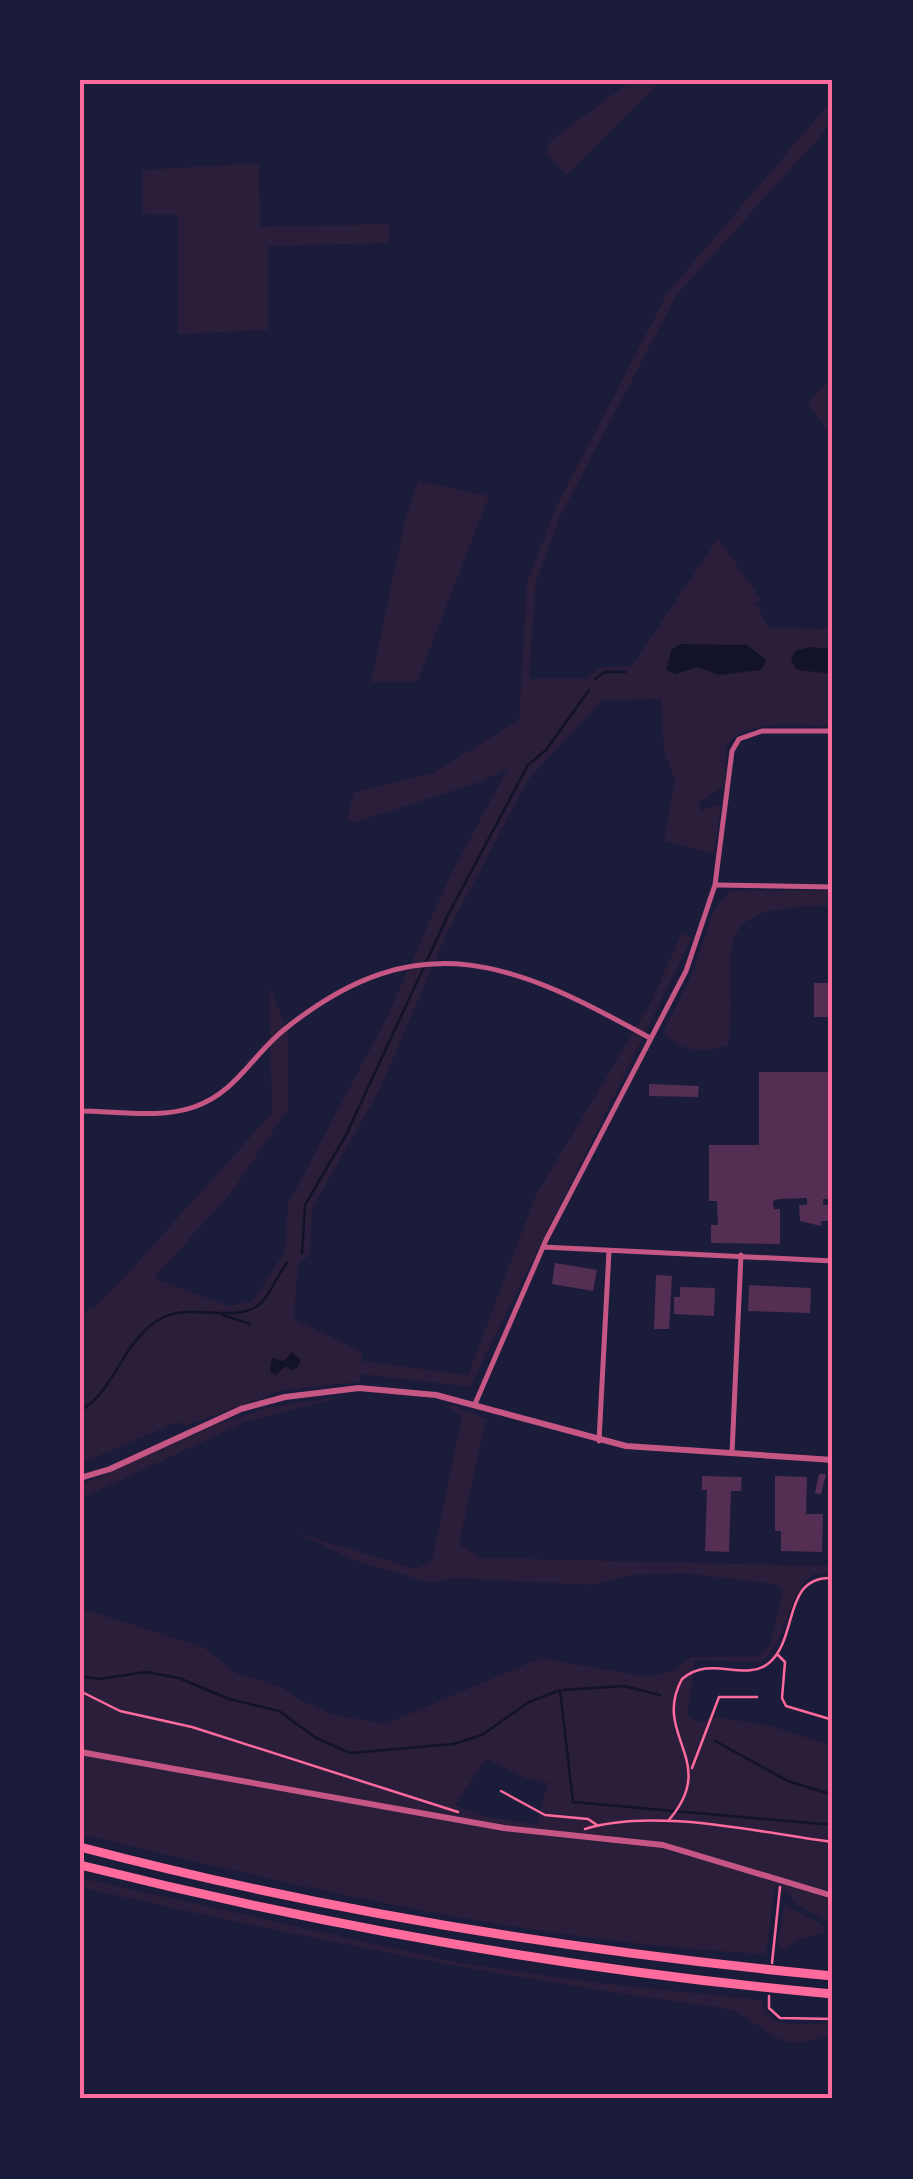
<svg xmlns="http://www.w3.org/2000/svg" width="913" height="2179" font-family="'Nunito Sans',sans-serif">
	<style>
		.green { fill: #2a1e3b; fill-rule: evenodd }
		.water { fill: #12122b }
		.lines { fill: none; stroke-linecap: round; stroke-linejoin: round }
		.stream { stroke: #12122b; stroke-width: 2.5 }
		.building { fill: #542f53 }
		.path { stroke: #ff6b9d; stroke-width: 2.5 }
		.minor { stroke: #c65784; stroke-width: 5 }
		.tertiary { stroke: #c65784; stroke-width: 6 }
		.motorway { stroke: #ff6b9d; stroke-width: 9 }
		.neatline { fill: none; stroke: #ff6b9d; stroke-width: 4 }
	</style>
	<rect width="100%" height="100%" fill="#1b1b3a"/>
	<g class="green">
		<path d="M 633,80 L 662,80 L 566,175 L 546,153 L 551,140 Z"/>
		<path d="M 833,99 L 833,122 L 676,296 L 560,517 L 536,581 L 529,679 L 587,679 L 601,667 L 632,666 L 718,538 L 762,601 L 755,603 L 769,628 L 833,629 L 833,726 C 797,726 752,717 726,745 L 725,786 L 698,803 L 701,811 L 718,804 L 721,807 L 714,854 L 664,841 L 675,779 L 664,752 L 661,699 L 603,700 L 528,780 L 447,933 L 380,1089 L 312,1209 L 310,1255 L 298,1264 L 294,1319 L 362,1352 L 362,1361 L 468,1375 L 536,1195 L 650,1004 L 682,933 L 692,938 L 470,1387 L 361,1374 L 360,1382 L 284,1390 L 185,1426 L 177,1422 L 80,1464 L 80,1313 L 95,1307 L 119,1283 L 272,1113 L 269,986 L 288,1031 L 288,1109 L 231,1193 L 154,1278 L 228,1306 L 253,1301 L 285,1251 L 288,1204 L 387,1017 L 449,878 L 508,768 L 477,783 L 353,823 L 347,820 L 354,792 L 433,773 L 519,720 L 527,583 L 555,509 L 668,292 Z"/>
		<path d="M 259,163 L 260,227 L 389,224 L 389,243 L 268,246 L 268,330 L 178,334 L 178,215 L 143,214 L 143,170 Z"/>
		<path d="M 833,376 L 833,439 L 808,403 Z"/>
		<path d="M 418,481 L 489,496 L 417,682 L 371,682 L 405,520 Z"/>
		<path d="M 730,891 L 833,891 L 833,906 C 695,906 741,949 728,1045 C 706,1055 678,1051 663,1032 L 692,974 L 715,908 Z"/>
		<path d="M 345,1396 L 245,1422 L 80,1499 L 80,1485 L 216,1425 L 271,1407 Z"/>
		<path d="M 452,1405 L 486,1419 L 459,1544 L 481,1558 L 833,1566 L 833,1574 L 813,1574 C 784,1597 790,1639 761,1662 L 695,1660 L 687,1716 L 699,1722 L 717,1717 L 771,1726 L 833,1746 L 833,1924 L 793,1902 L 790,1893 L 775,1888 L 766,1954 C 535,1942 305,1889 80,1834 L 80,1608 L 203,1647 L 236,1673 L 282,1687 L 296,1698 L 334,1715 L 385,1724 L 541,1658 L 648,1677 L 676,1670 L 690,1657 L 758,1656 L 770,1645 L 783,1589 L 775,1584 L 683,1573 L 631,1575 L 591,1585 L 454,1578 L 432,1583 L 356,1561 L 294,1532 L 416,1569 L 432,1561 L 462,1416 L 448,1406 ZM 486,1759 L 525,1778 L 548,1783 L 537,1824 L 486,1817 L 455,1805 Z"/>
		<path d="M 80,1878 L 460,1963 L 599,1983 L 761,2000 C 768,2035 807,2022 833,2023 L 833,2032 C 769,2064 768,2014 716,2007 C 501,1979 291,1935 80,1887 Z"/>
		<path d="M 784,1904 L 825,1927 L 824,1933 L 795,1941 L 784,1951 L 778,1944 Z"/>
	</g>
	<g class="water">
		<path d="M 681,644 L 747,645 L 766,660 L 761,670 L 719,675 L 698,667 L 675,674 L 666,670 L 672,649 Z"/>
		<path d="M 810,647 L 833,649 L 833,674 L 797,670 L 791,660 L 795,651 Z"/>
		<path d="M 292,1352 L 301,1360 L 297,1368 L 291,1370 L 286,1366 L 276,1375 L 270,1372 L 272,1358 L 284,1361 Z"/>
	</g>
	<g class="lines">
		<g class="stream">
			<path d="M 595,679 L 605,672 L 625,672"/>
			<path d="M 302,1253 L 305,1205 L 346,1135 L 448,915 L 528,765 L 546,750 L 589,690"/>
			<path d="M 223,1315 L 250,1324"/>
			<path d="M 80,1411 C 117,1389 122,1339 162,1318 C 193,1302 238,1325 261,1303 C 271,1293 277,1275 287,1263"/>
			<path d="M 80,1676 L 100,1679 L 146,1672 L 179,1678 L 229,1699 L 279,1711 L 316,1738 L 350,1753 L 453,1744 L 482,1735 L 529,1702 L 560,1690 L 573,1802 L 833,1825"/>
			<path d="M 563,1690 L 624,1686 L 660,1695"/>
			<path d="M 715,1741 L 788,1781 L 833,1795"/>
		</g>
	</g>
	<g class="building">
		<rect x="814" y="983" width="19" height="34"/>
		<path d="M 759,1072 L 833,1072 L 833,1199 L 823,1199 L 823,1205 L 833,1205 L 833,1221 L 821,1221 L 821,1226 L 800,1221 L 799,1205 L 807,1205 L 807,1198 L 779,1199 L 773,1201 L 774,1209 L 780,1209 L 780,1244 L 711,1243 L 711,1225 L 718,1225 L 717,1201 L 709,1201 L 709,1145 L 759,1145 Z"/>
		<path d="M 649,1084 L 699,1086 L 698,1097 L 649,1096 Z"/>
		<path d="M 555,1263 L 597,1270 L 593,1291 L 552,1284 Z"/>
		<path d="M 656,1275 L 672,1276 L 669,1329 L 654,1329 Z"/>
		<path d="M 749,1285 L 811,1288 L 810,1313 L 748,1311 Z"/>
		<path d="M 680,1287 L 715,1288 L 714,1316 L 674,1314 L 674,1297 L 680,1297 Z"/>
		<path d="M 819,1474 L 826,1474 L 821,1494 L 815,1493 Z"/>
		<path d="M 702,1476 L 742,1477 L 741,1491 L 731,1491 L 729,1552 L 705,1551 L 707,1490 L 702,1490 Z"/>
		<path d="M 775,1476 L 807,1477 L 806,1514 L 823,1514 L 822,1552 L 781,1551 L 781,1531 L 775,1531 Z"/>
	</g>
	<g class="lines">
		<g class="path">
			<path d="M 778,1655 L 785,1662 L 782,1698 L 786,1706 L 833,1720"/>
			<path d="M 80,1691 L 120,1711 L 192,1727 L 458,1812"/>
			<path d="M 692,1768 L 719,1697 L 757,1697"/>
			<path d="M 501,1791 L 545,1815 L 588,1819 L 597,1825"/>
			<path d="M 668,1821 C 721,1761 651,1736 682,1679 C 712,1654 744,1683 769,1663 C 799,1638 782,1575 833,1578"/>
			<path d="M 585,1829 C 654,1807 761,1833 833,1842"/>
			<path d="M 772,1963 L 780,1887"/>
			<path d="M 769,1996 L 769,2008 L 780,2018 L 833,2019"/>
		</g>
		<g class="minor">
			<path d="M 716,885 L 833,887"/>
			<path d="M 80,1111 C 116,1111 160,1119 194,1107 C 236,1093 252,1055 285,1029 C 420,920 516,964 650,1038"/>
			<path d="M 543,1247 L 833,1261"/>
			<path d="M 475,1404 L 546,1240 L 686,971 L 715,885 L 732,751 L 739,739 L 762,731 L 833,731"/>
			<path d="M 599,1441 L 609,1251"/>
			<path d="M 732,1453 L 741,1255"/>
		</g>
		<g class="tertiary">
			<path d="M 80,1478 L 110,1469 L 241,1409 L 285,1397 L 359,1388 L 436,1395 L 626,1446 L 833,1460"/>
			<path d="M 80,1752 L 504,1828 L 663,1845 L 833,1896"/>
		</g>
		<g class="motorway">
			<path d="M 80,1847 C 327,1912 579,1952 833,1976"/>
			<path d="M 80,1865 C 328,1927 578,1971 833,1994"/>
		</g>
	</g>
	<rect width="913" height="2179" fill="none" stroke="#1b1b3a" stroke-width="165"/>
	<rect x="82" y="82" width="748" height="2014" class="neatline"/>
</svg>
